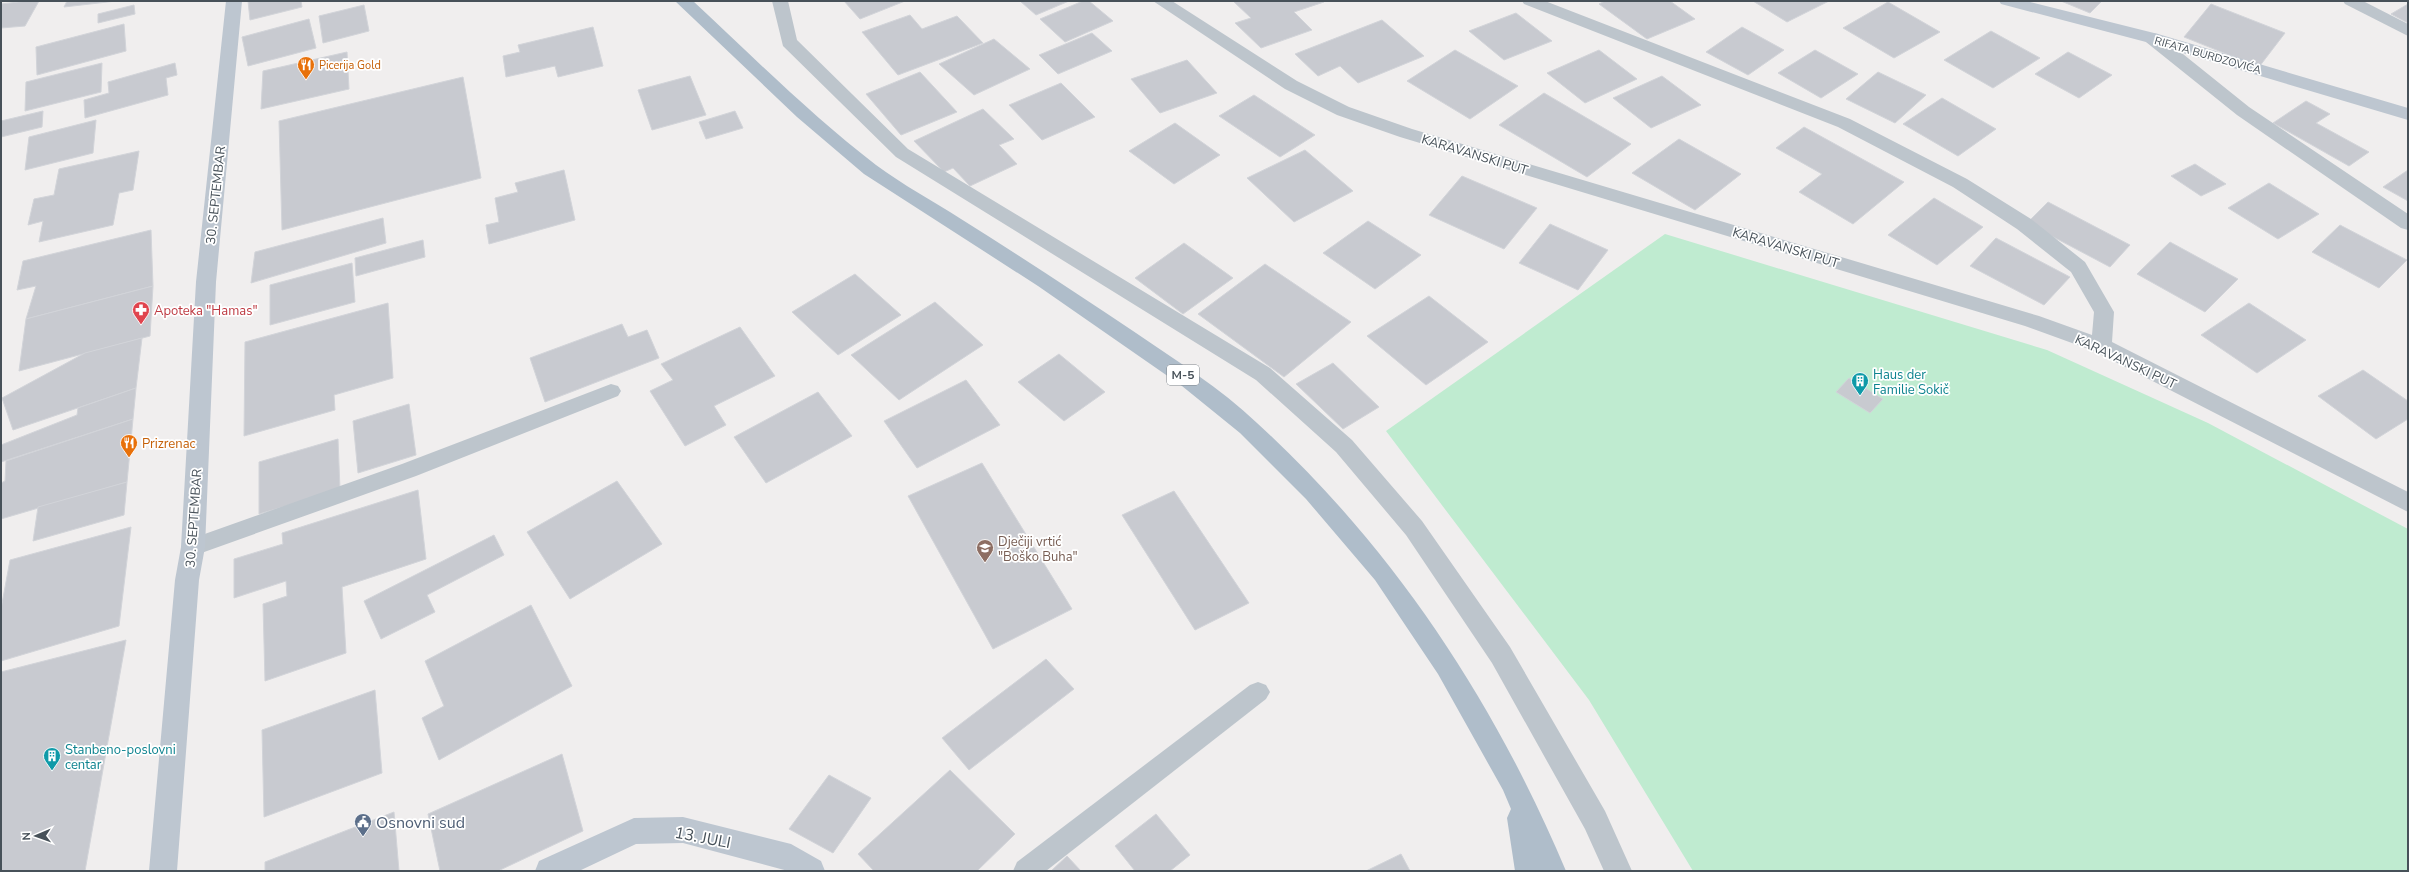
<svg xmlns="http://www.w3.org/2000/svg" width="2409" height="872" font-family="'Nunito Sans',sans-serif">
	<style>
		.green { fill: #bfebd0 }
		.building { fill: #c8cad0; stroke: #d2d4d9 }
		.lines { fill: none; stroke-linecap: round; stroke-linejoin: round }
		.lane { fill: #bdc5cc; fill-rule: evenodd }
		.street { fill: #bdc5cc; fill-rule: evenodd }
		.secondary { fill: #bdc6d0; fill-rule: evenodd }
		.primary { fill: #afbdca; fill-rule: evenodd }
		.labels { text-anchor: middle; stroke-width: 3.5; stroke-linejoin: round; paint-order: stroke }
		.far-street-label { font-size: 11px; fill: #475159; stroke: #fff }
		.far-food-label { font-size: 11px; fill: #c56008; stroke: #fff; text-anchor: start }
		.shield { fill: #fff; stroke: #7e858b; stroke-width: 1 }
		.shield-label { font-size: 12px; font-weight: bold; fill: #475159 }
		.street-label { font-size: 13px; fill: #475159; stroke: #fff }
		.health-label { font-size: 13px; fill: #be3a42; stroke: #fff; text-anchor: start }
		.culture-label { font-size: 13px; fill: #0d838f; stroke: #fff; text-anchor: start }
		.food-label { font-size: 13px; fill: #c56008; stroke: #fff; text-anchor: start }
		.education-label { font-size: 13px; fill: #785e54; stroke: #fff; text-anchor: start }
		.near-service-label { font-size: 16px; fill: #4e5e75; stroke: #fff; text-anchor: start }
		.near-street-label { font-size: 16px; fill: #475159; stroke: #fff }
	</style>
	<rect width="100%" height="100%" fill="#f0eeee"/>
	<path class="green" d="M 1665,234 L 2047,350 L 2208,423 L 2408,529 L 2408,871 L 1693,871 L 1589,700 L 1386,431 Z"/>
	<g class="building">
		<path d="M 27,1 L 39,1 L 25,26 L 1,28 L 1,4 Z"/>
		<path d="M 67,1 L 116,1 L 64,7 Z"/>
		<path d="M 248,1 L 301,1 L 302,7 L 250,20 Z"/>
		<path d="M 844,1 L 905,1 L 860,19 Z"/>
		<path d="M 1020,1 L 1069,1 L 1036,15 Z"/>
		<path d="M 1083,1 L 1089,1 L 1113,21 L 1065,42 L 1040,19 Z"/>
		<path d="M 1233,1 L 1323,1 L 1324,2 L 1294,12 L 1312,30 L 1261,48 L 1235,23 L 1251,18 Z"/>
		<path d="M 1605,1 L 1670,1 L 1695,19 L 1647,39 L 1599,4 Z"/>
		<path d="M 1753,1 L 1829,1 L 1787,22 Z"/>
		<path d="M 2061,1 L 2102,1 L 2090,13 Z"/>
		<path d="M 1888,2 L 1940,32 L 1894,58 L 1843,28 Z"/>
		<path d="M 2211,4 L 2285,33 L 2259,67 L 2184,37 Z"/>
		<path d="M 2408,4 L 2408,23 L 2391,14 Z"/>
		<path d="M 134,5 L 135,14 L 98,23 L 98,14 Z"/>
		<path d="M 364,5 L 369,31 L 323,43 L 319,16 Z"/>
		<path d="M 1516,13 L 1552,41 L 1504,60 L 1469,31 Z"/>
		<path d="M 910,15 L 922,29 L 957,16 L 983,43 L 898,75 L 862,32 Z"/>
		<path d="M 309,19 L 316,48 L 248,66 L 242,37 Z"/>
		<path d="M 1382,20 L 1424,56 L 1358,83 L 1340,66 L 1318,76 L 1295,54 Z"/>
		<path d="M 124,24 L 126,51 L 37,75 L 36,47 Z"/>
		<path d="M 593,27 L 603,66 L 558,77 L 555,66 L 506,77 L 503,56 L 520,52 L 518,45 Z"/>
		<path d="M 1742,27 L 1784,50 L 1748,75 L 1706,52 Z"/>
		<path d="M 1991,31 L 2040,58 L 1993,88 L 1944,60 Z"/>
		<path d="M 1092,33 L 1112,51 L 1058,74 L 1039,55 Z"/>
		<path d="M 994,39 L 1030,69 L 974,95 L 939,64 Z"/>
		<path d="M 1455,50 L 1518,86 L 1470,119 L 1407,81 Z"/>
		<path d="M 1599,50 L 1637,79 L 1585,103 L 1547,73 Z"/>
		<path d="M 1815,50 L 1858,74 L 1821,98 L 1778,73 Z"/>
		<path d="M 347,52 L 349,89 L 261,109 L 263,71 Z"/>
		<path d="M 2068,52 L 2112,75 L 2079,98 L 2035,74 Z"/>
		<path d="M 1187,60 L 1217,93 L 1160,113 L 1131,79 Z"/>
		<path d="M 102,63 L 101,92 L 25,111 L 26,82 Z"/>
		<path d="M 175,63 L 177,75 L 166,78 L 168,95 L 85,118 L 84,100 L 109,93 L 108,82 Z"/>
		<path d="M 920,72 L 957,112 L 901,135 L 866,94 Z"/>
		<path d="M 1878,72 L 1926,95 L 1895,123 L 1846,99 Z"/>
		<path d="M 690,76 L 706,115 L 652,130 L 638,90 Z"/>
		<path d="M 1662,76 L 1701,105 L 1651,128 L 1613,98 Z"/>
		<path d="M 463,77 L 481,178 L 282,230 L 279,121 Z"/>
		<path d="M 1061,83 L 1095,117 L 1042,140 L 1009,105 Z"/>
		<path d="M 1544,93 L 1631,144 L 1587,177 L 1499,125 Z"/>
		<path d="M 1254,95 L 1315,135 L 1280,157 L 1219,116 Z"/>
		<path d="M 1942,98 L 1996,129 L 1958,156 L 1903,124 Z"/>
		<path d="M 2306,101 L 2330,114 L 2316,123 L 2369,152 L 2349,166 L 2273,123 Z"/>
		<path d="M 983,109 L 1014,139 L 999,145 L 1017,164 L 970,186 L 953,168 L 944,172 L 914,141 Z"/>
		<path d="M 43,111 L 42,127 L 1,137 L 1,121 Z"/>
		<path d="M 735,111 L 743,128 L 706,139 L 699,122 Z"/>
		<path d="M 96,120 L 93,153 L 25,170 L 29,137 Z"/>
		<path d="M 1175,123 L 1220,155 L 1174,184 L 1129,151 Z"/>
		<path d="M 1804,127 L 1904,182 L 1853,224 L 1799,192 L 1822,174 L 1776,148 Z"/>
		<path d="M 1679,139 L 1741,174 L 1695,210 L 1632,173 Z"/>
		<path d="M 1305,150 L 1353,191 L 1294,222 L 1247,178 Z"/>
		<path d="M 139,151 L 133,190 L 119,193 L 113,225 L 39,242 L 43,221 L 28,225 L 34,199 L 54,195 L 59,169 Z"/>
		<path d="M 2195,164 L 2226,184 L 2201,196 L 2171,176 Z"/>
		<path d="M 564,170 L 575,220 L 489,244 L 486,225 L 499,222 L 495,198 L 518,192 L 515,183 Z"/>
		<path d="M 2408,170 L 2408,201 L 2383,187 Z"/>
		<path d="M 1462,176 L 1537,208 L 1504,249 L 1429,215 Z"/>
		<path d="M 2269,183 L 2319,214 L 2278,239 L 2228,208 Z"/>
		<path d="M 1934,198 L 1983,227 L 1937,265 L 1888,235 Z"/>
		<path d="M 2048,202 L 2130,245 L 2110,267 L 2027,223 Z"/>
		<path d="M 383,218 L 386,243 L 251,283 L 255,252 Z"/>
		<path d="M 1368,221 L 1421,255 L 1375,289 L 1323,253 Z"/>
		<path d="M 1550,224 L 1608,250 L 1578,290 L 1519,263 Z"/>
		<path d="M 2340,225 L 2407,260 L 2379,288 L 2312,252 Z"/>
		<path d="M 151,230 L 153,286 L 26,319 L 36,286 L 17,290 L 23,261 Z"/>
		<path d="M 1996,238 L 2070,277 L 2044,305 L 1970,266 Z"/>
		<path d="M 423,240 L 425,257 L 356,276 L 355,258 Z"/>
		<path d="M 2170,242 L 2238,279 L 2205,312 L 2137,274 Z"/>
		<path d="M 1184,243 L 1233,278 L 1183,314 L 1135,278 Z"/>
		<path d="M 352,263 L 355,302 L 270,325 L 270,285 Z"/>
		<path d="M 1265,264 L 1351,322 L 1284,377 L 1198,314 Z"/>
		<path d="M 855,274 L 901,315 L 838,355 L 792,312 Z"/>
		<path d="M 153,286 L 150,336 L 19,371 L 26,319 Z"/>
		<path d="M 1429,296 L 1488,342 L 1426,385 L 1367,336 Z"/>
		<path d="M 935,302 L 983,345 L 899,400 L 851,355 Z"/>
		<path d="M 388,303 L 393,378 L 334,395 L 335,410 L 244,436 L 245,342 Z"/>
		<path d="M 2249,303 L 2306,340 L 2257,373 L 2201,335 Z"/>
		<path d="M 622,324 L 628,337 L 647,330 L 659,358 L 545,402 L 530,358 Z"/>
		<path d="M 740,327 L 775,376 L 714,406 L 726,425 L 685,446 L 650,391 L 673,380 L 661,364 Z"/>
		<path d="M 142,338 L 136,388 L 13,430 L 2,398 L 85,353 Z"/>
		<path d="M 1059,354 L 1105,392 L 1064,421 L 1018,382 Z"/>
		<path d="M 1333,363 L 1379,407 L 1343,429 L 1296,384 Z"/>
		<path d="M 2363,370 L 2408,401 L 2408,419 L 2376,439 L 2318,396 Z"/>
		<path d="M 1849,378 L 1883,399 L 1870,413 L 1836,392 Z"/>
		<path d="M 966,380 L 1000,425 L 917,468 L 884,421 Z"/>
		<path d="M 136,388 L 133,419 L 1,462 L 1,445 L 77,415 L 78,408 Z"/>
		<path d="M 818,392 L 852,436 L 766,483 L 734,437 Z"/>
		<path d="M 409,404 L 416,455 L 358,473 L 353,421 Z"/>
		<path d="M 133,419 L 127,482 L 1,519 L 1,483 L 5,481 L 6,461 Z"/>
		<path d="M 338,439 L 340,490 L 259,514 L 259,462 Z"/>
		<path d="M 982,463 L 1072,609 L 993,649 L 908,496 Z"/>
		<path d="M 617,481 L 662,544 L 570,599 L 527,532 Z"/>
		<path d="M 127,482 L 124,515 L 33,541 L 38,507 Z"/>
		<path d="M 418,490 L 426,559 L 342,587 L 346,653 L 265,681 L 263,604 L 287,596 L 286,581 L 234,598 L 234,559 L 283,544 L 282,533 Z"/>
		<path d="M 1174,491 L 1249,603 L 1195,630 L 1122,515 Z"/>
		<path d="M 131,527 L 119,626 L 1,661 L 1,609 L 10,560 Z"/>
		<path d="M 494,535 L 504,555 L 427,595 L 435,612 L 381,639 L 364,601 Z"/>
		<path d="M 531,605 L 572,686 L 439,760 L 422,718 L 444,706 L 425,661 Z"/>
		<path d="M 126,640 L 85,871 L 1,871 L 1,672 Z"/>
		<path d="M 1046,659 L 1074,689 L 969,770 L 942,738 Z"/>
		<path d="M 375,690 L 382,773 L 264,817 L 262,730 Z"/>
		<path d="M 562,754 L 583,831 L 498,871 L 440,871 L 428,814 Z"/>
		<path d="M 950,770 L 1015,834 L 977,871 L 874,871 L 858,854 Z"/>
		<path d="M 829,775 L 871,798 L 833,853 L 789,829 Z"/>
		<path d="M 394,812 L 399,871 L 265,871 L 265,862 Z"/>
		<path d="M 1156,814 L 1190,855 L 1170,871 L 1135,871 L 1115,846 Z"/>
		<path d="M 1401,854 L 1410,871 L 1366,871 Z"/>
		<path d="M 1067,856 L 1081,871 L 1051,871 Z"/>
	</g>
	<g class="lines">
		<g class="lane">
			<path d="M 611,384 L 618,386 L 621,391 L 618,396 L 416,476 L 193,556 L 185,553 L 182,547 L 185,541 L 402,464 Z"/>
			<path d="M 1258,682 L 1266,685 L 1270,692 L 1266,699 L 1046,871 L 1013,871 L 1017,862 L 1250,685 Z"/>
		</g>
		<g class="street">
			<path d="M 772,1 L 788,1 L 797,40 L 908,149 L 1270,368 L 1352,440 L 1422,521 L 1510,647 L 1605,811 L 1632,871 L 1604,871 L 1585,829 L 1492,663 L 1406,535 L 1336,452 L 1256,380 L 896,157 L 783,46 Z"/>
			<path d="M 1153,1 L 1172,1 L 1297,81 L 1349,107 L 1412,129 L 2039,316 L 2092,335 L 2094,312 L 2071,272 L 2017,229 L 1953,187 L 1838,127 L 1524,4 L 1522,1 L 1545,1 L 1850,119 L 1967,179 L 2031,219 L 2085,262 L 2114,312 L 2112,342 L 2408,492 L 2408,512 L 2094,351 L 2025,326 L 1400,137 L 1337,115 L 1285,89 Z"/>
			<path d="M 2343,1 L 2363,1 L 2408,24 L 2408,36 L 2345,4 Z"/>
			<path d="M 2152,33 L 2158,34 L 2249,107 L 2408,214 L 2408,230 L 2401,228 L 2237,115 L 2146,42 L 2144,38 L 2146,34 Z"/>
		</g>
		<g class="secondary">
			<path d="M 226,1 L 242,1 L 216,282 L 205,547 L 199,580 L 177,871 L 149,871 L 175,580 L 181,547 L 196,282 Z"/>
			<path d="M 1999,1 L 2026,1 L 2158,34 L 2408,108 L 2408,120 L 2146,42 L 2001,4 Z"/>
			<path d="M 683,817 L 791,844 L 821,861 L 825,871 L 788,871 L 683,843 L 636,844 L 579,871 L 535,871 L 539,861 L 634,818 Z"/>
		</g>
		<path class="primary" d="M 675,1 L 693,1 C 752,56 811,115 876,165 C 903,185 933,201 961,219 C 1020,256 1078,294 1136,333 C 1177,361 1220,388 1257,423 C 1393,547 1495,702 1566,871 L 1515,871 L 1507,818 L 1511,809 L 1503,790 L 1438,674 L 1375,580 L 1306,499 L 1240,433 L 1182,386 L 1038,286 L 864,174 L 797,117 Z"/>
	</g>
	<defs>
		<symbol id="restaurant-pin" viewBox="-11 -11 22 30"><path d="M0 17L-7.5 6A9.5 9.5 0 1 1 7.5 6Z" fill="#e8710a" stroke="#fff"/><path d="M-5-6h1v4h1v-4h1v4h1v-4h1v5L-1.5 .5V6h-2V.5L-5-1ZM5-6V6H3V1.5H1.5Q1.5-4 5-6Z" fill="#fff"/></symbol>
		<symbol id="pharmacy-pin" viewBox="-11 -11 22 30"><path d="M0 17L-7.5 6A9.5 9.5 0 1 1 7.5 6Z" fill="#e0444e" stroke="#fff"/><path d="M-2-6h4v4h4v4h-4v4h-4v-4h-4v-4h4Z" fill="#fff"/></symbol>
		<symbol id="building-pin" viewBox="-11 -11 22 30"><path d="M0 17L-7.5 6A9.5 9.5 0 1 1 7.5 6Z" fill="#0f9aa8" stroke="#fff"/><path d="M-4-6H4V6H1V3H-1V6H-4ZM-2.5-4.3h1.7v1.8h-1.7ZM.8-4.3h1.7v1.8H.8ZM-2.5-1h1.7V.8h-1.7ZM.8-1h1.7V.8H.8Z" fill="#fff"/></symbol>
		<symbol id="school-pin" viewBox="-11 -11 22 30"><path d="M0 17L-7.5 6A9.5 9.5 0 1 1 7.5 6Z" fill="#8d6e63" stroke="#fff"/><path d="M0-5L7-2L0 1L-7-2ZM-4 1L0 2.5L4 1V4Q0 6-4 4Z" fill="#fff"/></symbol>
		<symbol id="civic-pin" viewBox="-11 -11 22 30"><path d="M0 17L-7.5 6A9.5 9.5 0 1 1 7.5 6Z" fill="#5c6f8a" stroke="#fff"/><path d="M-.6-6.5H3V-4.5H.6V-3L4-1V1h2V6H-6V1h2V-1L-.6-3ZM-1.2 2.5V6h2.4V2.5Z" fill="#fff"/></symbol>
	</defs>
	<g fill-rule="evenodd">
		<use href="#restaurant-pin" x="296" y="55" width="20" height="27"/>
		<use href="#pharmacy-pin" x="131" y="300" width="20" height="27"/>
		<use href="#building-pin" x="1850" y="371" width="20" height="27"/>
		<use href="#restaurant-pin" x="119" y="433" width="20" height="27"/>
		<use href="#school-pin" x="975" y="538" width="20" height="27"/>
		<use href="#building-pin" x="42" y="746" width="20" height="27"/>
		<use href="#civic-pin" x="353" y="812" width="20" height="27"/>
	</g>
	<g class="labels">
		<g class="far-street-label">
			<text transform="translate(2208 55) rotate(16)" y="4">RIFATA BURDZOVIĆA</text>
		</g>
		<g class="far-food-label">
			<text x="319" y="69">Picerija Gold</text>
		</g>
		<rect class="shield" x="1167" y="365" width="32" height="20" rx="3"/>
		<g class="shield-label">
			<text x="1183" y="379">M-5</text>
		</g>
		<g class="street-label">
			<text transform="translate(1475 154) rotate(17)" y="5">KARAVANSKI PUT</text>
			<text transform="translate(215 195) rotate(-84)" y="5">30. SEPTEMBAR</text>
			<text transform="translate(1786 247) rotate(17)" y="5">KARAVANSKI PUT</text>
			<text transform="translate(2126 361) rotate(25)" y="5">KARAVANSKI PUT</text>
			<text transform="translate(193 518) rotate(-86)" y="5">30. SEPTEMBAR</text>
		</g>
		<g class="health-label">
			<text x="154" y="315">Apoteka "Hamas"</text>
		</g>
		<g class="culture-label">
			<text x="1873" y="379">Haus der<tspan x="1873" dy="15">Familie Sokič</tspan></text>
			<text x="65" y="754">Stanbeno-poslovni<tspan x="65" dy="15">centar</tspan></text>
		</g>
		<g class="food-label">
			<text x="142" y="448">Prizrenac</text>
		</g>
		<g class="education-label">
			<text x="998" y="546">Dječiji vrtić<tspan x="998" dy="15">"Boško Buha"</tspan></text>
		</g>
		<g class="near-service-label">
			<text x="376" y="828">Osnovni sud</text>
		</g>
		<g class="near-street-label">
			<text transform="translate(703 837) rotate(11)" y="6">13. JULI</text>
		</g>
	</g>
	<rect width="2409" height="872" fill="none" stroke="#475159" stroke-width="4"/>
	<g transform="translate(36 836) rotate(268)" stroke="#ffffff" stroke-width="3" paint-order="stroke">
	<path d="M0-3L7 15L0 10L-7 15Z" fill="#475159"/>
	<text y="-6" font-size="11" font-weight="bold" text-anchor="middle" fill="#475159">N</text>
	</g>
</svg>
